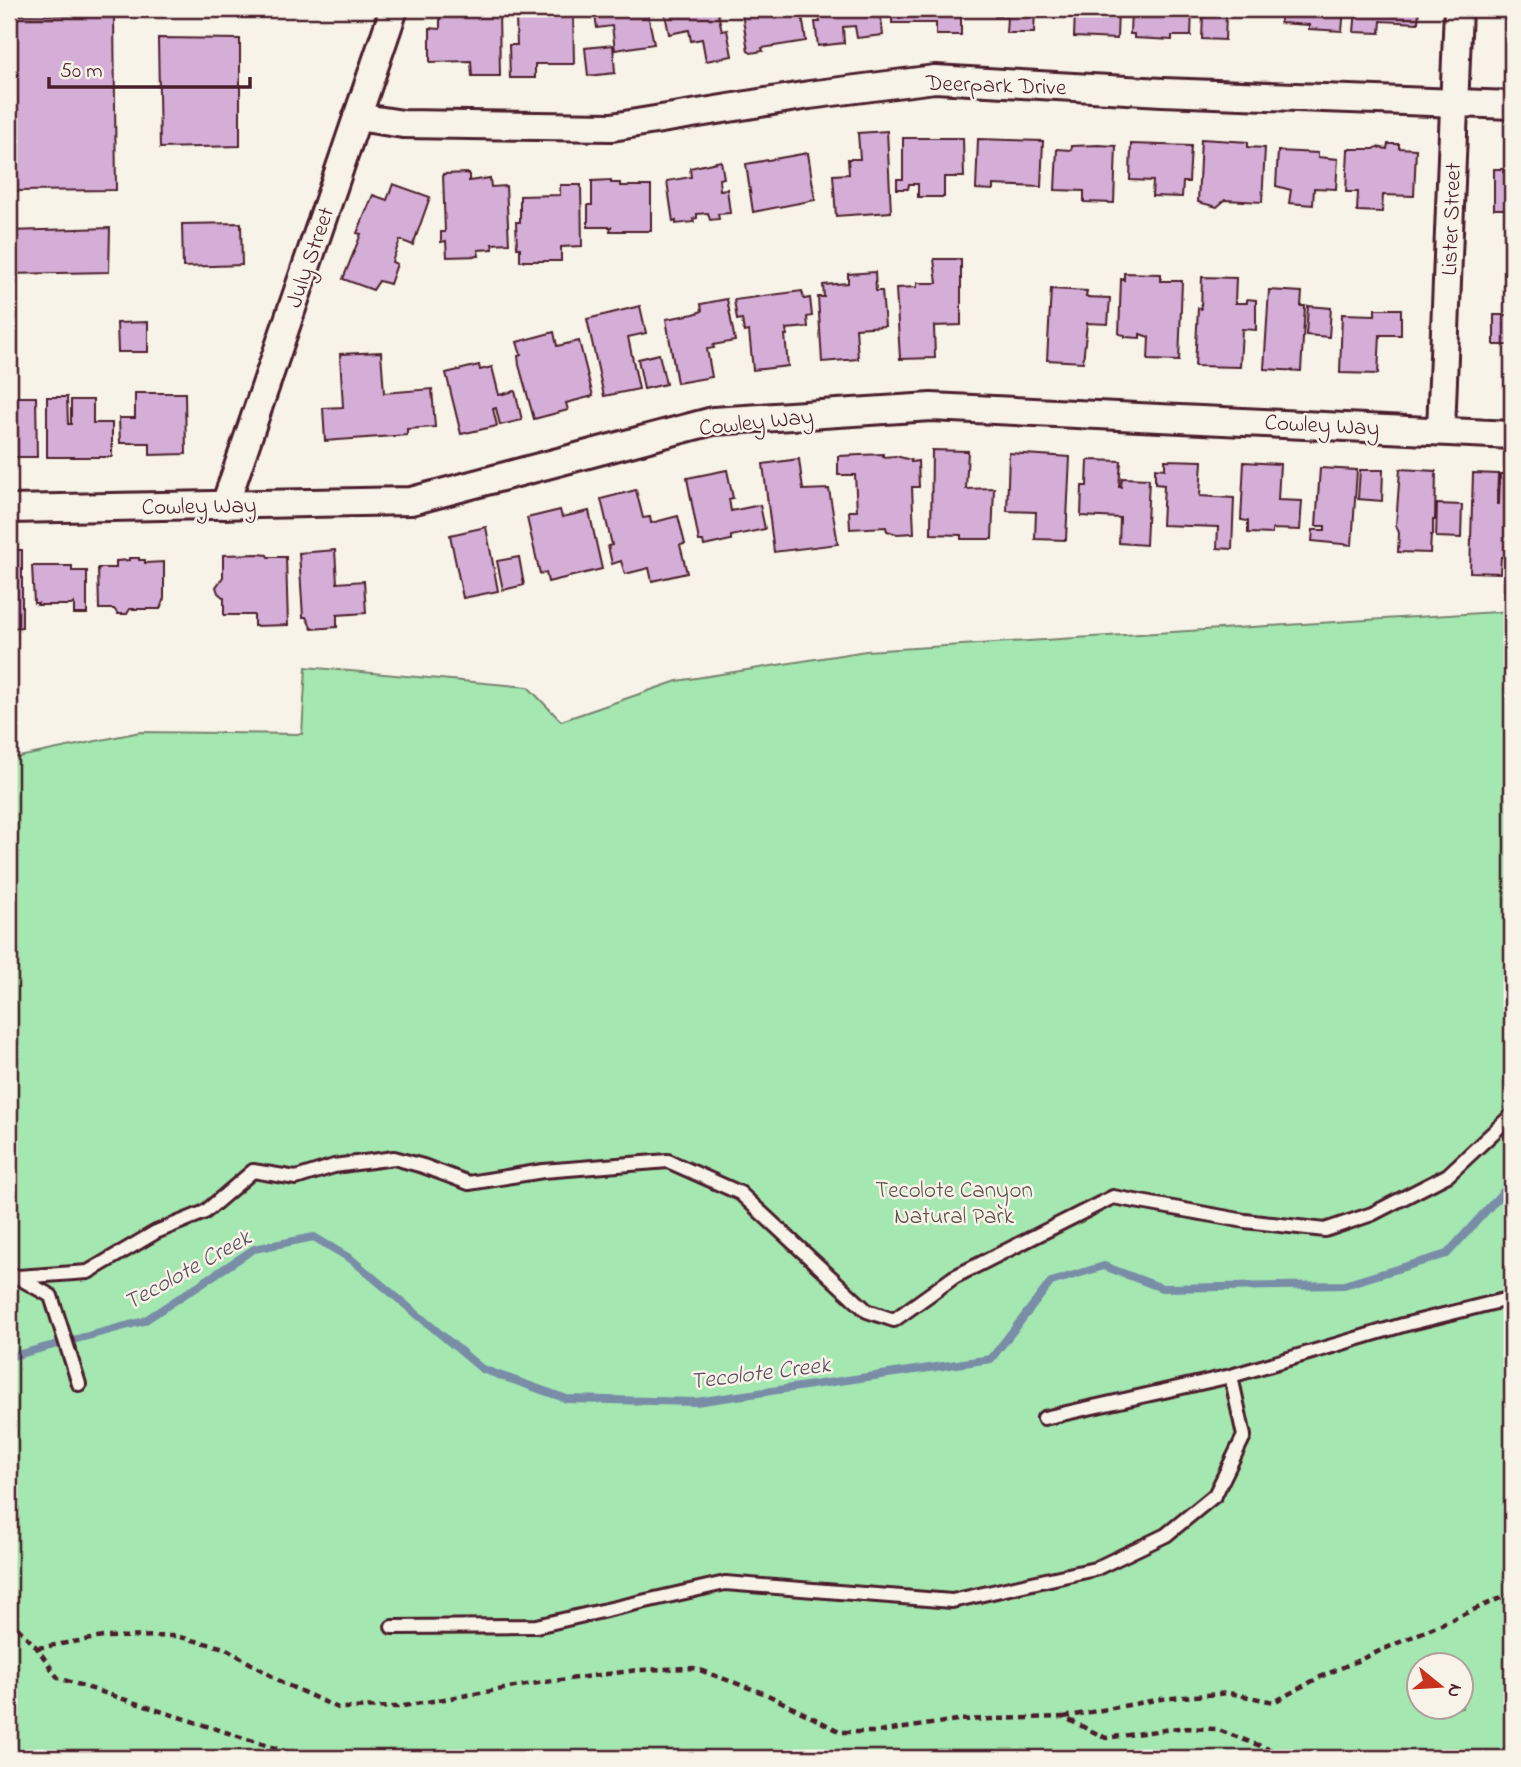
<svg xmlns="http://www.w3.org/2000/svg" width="1521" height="1767" font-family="'Indie Flower',sans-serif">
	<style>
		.green { fill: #a4e7b1; stroke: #77836e; stroke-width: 2; fill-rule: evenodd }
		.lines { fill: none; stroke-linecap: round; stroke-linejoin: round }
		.stream { stroke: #798da7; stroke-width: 8 }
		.building { fill: #d4aed6; stroke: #4a1f2b; stroke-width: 2 }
		.lane-casing { stroke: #4a1f2b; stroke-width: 18 }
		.street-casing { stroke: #4a1f2b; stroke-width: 32 }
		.path { stroke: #4a1f2b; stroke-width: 4.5; stroke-dasharray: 7 5; stroke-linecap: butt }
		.lane { stroke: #f7f3e8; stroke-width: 12 }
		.street { stroke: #f7f3e8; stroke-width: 26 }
		.labels { text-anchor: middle; stroke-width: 5; stroke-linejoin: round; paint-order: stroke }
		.street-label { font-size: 23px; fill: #4a1f2b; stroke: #f7f3e8 }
		.park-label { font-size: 23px; fill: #60514c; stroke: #f7f3e8 }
		.water-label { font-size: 24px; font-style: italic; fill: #5e4d5f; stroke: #f7f3e8 }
	</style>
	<rect width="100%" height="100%" fill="#f7f3e8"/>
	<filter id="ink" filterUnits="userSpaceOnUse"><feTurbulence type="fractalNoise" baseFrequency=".0143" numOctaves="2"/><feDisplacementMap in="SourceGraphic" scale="14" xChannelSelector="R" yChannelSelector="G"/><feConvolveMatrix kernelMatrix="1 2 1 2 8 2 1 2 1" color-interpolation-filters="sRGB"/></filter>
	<g filter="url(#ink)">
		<path class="green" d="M 1512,611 L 1512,1758 L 9,1758 L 9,759 L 140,732 L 302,734 L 306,667 L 528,687 L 561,721 L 677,681 L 866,651 ZM 1420,1666 L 1462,1666 L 1462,1708 L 1420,1708 Z"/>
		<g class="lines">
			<path class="stream" d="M 9,1357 L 144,1321 L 254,1249 L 314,1237 L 351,1259 L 482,1369 L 567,1399 L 696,1402 L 991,1359 L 1051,1282 L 1104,1266 L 1162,1288 L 1344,1285 L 1447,1254 L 1512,1182"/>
		</g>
		<g class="building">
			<path d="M 440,9 L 499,9 L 500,76 L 472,76 L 471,61 L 430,62 L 430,28 L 440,29 Z"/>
			<path d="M 511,9 L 573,9 L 574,64 L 535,64 L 535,78 L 510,78 L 509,45 L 517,45 L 516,19 L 511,19 Z"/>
			<path d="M 594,9 L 647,9 L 654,44 L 615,50 L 612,26 L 597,28 Z"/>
			<path d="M 664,9 L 717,9 L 722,31 L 727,30 L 732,56 L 706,61 L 702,39 L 691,41 L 689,30 L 669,34 Z"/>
			<path d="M 744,9 L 752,9 L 753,11 L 756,9 L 801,9 L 806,41 L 762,48 L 763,51 L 751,53 L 748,51 L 742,13 L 745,12 Z"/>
			<path d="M 818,9 L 880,9 L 883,35 L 857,38 L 855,26 L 843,27 L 844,43 L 818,46 L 815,22 L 820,22 Z"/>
			<path d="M 892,9 L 961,9 L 961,35 L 936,35 L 936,23 L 892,23 Z"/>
			<path d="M 996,9 L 1035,9 L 1034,33 L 1006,33 L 1007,17 L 995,17 Z"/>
			<path d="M 1075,9 L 1118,9 L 1117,39 L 1074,37 Z"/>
			<path d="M 1131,9 L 1192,9 L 1191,36 L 1172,36 L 1172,40 L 1134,38 L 1134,34 L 1130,34 Z"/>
			<path d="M 1280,9 L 1344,9 L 1342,31 L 1309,29 L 1309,25 L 1280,23 Z"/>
			<path d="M 1356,9 L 1419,9 L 1418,23 L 1381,21 L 1380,33 L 1354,32 Z"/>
			<path d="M 1203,14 L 1226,15 L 1225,40 L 1202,39 Z"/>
			<path d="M 11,15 L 114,16 L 116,190 L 15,191 Z"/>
			<path d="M 158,38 L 240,39 L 240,146 L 160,148 Z"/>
			<path d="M 613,45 L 615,73 L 588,76 L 585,48 Z"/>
			<path d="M 887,131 L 891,212 L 836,216 L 833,175 L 849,174 L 848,159 L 860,159 L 858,133 Z"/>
			<path d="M 903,138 L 963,138 L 964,177 L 944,177 L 944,197 L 918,197 L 918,184 L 909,184 L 908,189 L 897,189 L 897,179 L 903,179 Z"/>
			<path d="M 978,139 L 1043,141 L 1041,187 L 993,185 L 993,190 L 976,189 Z"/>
			<path d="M 1201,139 L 1248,142 L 1248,147 L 1265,148 L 1262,202 L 1225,200 L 1217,207 L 1198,202 Z"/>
			<path d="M 1131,144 L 1191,146 L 1189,182 L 1183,182 L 1182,197 L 1152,196 L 1153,181 L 1130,180 Z"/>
			<path d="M 1388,144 L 1399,144 L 1399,148 L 1416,149 L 1414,196 L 1383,195 L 1382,212 L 1357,211 L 1358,192 L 1346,192 L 1348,149 L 1374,149 L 1377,147 L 1387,149 Z"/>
			<path d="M 1098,145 L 1116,146 L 1114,203 L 1084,202 L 1084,191 L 1055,190 L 1057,149 L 1071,150 L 1072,146 Z"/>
			<path d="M 1278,151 L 1318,153 L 1318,157 L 1338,159 L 1336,189 L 1314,188 L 1313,205 L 1289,203 L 1291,190 L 1276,186 Z"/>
			<path d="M 808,153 L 815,200 L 753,212 L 746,164 Z"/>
			<path d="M 721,161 L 724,178 L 719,179 L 720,190 L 727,189 L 730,213 L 718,214 L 719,219 L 710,220 L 708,213 L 697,214 L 697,218 L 693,219 L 694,222 L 676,224 L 676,221 L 673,222 L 667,181 L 691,177 L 690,168 Z"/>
			<path d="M 1509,164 L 1512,164 L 1512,209 L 1494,209 L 1494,169 L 1509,169 Z"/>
			<path d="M 469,173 L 469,181 L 490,178 L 491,187 L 506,186 L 509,243 L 492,244 L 493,249 L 478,250 L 479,256 L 447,257 L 446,241 L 441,242 L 441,232 L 445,232 L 443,174 Z"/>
			<path d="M 611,180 L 611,183 L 620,183 L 620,186 L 651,186 L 651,231 L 610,231 L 611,227 L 588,227 L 588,205 L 592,205 L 592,181 Z"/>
			<path d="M 393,184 L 430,197 L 413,245 L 400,240 L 392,262 L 397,264 L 390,284 L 379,281 L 373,290 L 343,279 L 361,234 L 357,233 L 373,195 L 387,200 Z"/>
			<path d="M 560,185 L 581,185 L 582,246 L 561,247 L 561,261 L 520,261 L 520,248 L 517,248 L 516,222 L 520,222 L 520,196 L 560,195 Z"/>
			<path d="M 241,223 L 242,265 L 183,267 L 182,224 Z"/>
			<path d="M 110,228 L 109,272 L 9,274 L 9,231 Z"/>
			<path d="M 934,259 L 961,259 L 961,325 L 934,326 L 935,358 L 900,359 L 896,288 L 917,287 L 917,283 L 937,283 Z"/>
			<path d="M 875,272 L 876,291 L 882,291 L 885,326 L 856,328 L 858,359 L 822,362 L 818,297 L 824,297 L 823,285 L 848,283 L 848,274 Z"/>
			<path d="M 1124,273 L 1161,274 L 1161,281 L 1182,281 L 1179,361 L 1148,360 L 1149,337 L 1140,334 L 1140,338 L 1125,337 L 1125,335 L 1119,334 L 1121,279 L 1124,280 Z"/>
			<path d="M 1202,277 L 1236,278 L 1235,303 L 1247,303 L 1247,299 L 1256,300 L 1256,330 L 1242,329 L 1240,367 L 1195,366 L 1198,308 L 1201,309 Z"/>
			<path d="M 1051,289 L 1087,291 L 1086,297 L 1110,298 L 1108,324 L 1087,323 L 1083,362 L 1047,360 Z"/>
			<path d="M 1269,290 L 1302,292 L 1301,306 L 1305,306 L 1301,371 L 1264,369 Z"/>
			<path d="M 802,291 L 804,299 L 810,298 L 812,316 L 807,317 L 808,327 L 786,329 L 787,335 L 785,335 L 788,366 L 753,370 L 749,331 L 744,332 L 742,319 L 737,320 L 734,300 Z"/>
			<path d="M 727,299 L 735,341 L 713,345 L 714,348 L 707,349 L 712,377 L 677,383 L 666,319 L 694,314 L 702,311 L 701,304 Z"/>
			<path d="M 640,306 L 646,333 L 628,337 L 639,389 L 604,396 L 587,319 Z"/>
			<path d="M 1308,306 L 1331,308 L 1329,337 L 1306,335 Z"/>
			<path d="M 1375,309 L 1401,309 L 1401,335 L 1380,335 L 1378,374 L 1340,373 L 1342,314 L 1375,315 Z"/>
			<rect x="1494" y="315" width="18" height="30"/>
			<path d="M 148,322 L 148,352 L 118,352 L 117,323 Z"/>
			<path d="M 554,332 L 557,346 L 579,341 L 593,396 L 566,403 L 568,410 L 534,419 L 519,365 L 518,356 L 521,355 L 517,342 Z"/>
			<path d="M 381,352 L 384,393 L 432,389 L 435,427 L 407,429 L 407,435 L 325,441 L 323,408 L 343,407 L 340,354 Z"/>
			<path d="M 659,354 L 666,384 L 644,389 L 638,359 Z"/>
			<path d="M 479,365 L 480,370 L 492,367 L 499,395 L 515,391 L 522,420 L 500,425 L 496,408 L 493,409 L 497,426 L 461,434 L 446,373 Z"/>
			<path d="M 135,393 L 185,393 L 186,454 L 150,455 L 150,443 L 120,443 L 119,418 L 135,418 Z"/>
			<path d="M 9,397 L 36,397 L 37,457 L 9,457 Z"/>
			<path d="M 47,397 L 67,397 L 68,424 L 71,424 L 71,400 L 93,400 L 93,423 L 112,423 L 112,457 L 47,457 Z"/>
			<path d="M 932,450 L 968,451 L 966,489 L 994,488 L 992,539 L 961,539 L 961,535 L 931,534 Z"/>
			<path d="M 1009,453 L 1070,457 L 1066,540 L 1035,539 L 1036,512 L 1007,511 Z"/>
			<path d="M 883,454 L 883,457 L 896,456 L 911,460 L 911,462 L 918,461 L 919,487 L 912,487 L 914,533 L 897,534 L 887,531 L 886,527 L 850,529 L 849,511 L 857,511 L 855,475 L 838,475 L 838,456 Z"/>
			<path d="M 799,459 L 803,490 L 829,489 L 838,544 L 774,552 L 763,464 Z"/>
			<path d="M 1088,460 L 1121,461 L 1119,487 L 1121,487 L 1122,478 L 1149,479 L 1146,545 L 1119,543 L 1120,518 L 1081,516 L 1082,486 L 1087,486 Z"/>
			<path d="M 1165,460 L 1202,461 L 1200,496 L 1234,498 L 1232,549 L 1217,548 L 1218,527 L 1162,525 L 1164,485 L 1155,484 L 1155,468 L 1165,469 Z"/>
			<path d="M 1244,462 L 1280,464 L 1278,500 L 1302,501 L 1300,530 L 1272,529 L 1272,534 L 1248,533 L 1248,521 L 1241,520 Z"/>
			<path d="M 1320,468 L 1357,470 L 1352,545 L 1312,541 L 1313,530 L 1325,530 L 1325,526 L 1316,526 Z"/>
			<path d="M 1400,469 L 1436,471 L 1435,520 L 1433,520 L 1433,535 L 1431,535 L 1430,553 L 1398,552 L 1399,533 L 1396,525 Z"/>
			<path d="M 727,470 L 733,498 L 729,499 L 731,511 L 760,505 L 765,529 L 731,536 L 731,540 L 704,546 L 703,541 L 699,541 L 687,478 Z"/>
			<path d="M 1360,470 L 1383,470 L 1382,501 L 1358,499 Z"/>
			<path d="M 1473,473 L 1498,474 L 1497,504 L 1499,504 L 1500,474 L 1512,474 L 1512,557 L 1501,557 L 1500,573 L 1470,572 Z"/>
			<path d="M 636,490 L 643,518 L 650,517 L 651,523 L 678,516 L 685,544 L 680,545 L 687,573 L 652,581 L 649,568 L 625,574 L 621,561 L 612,564 L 608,546 L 612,545 L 601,499 Z"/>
			<path d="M 1437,504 L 1462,505 L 1461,538 L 1436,537 Z"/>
			<path d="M 560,510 L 562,517 L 589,511 L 602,569 L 548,582 L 546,573 L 540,574 L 527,518 Z"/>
			<path d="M 486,527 L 498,591 L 463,598 L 450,535 Z"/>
			<path d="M 9,550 L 22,550 L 22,627 L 9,628 Z"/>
			<path d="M 335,550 L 337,583 L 364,581 L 366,613 L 337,615 L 337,627 L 312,629 L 306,617 L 303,617 L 299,553 Z"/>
			<path d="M 259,554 L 267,555 L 268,557 L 286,557 L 288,625 L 254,626 L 254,615 L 224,615 L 224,598 L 218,593 L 216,587 L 223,577 L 223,555 Z"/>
			<path d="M 519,557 L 524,585 L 503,590 L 497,561 Z"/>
			<path d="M 129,558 L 139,558 L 139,560 L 145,560 L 145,563 L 164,562 L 164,598 L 160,609 L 130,609 L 127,614 L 118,614 L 114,609 L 99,609 L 98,568 L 116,568 L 116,561 L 129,560 Z"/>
			<path d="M 32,566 L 72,566 L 72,571 L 87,571 L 87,614 L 74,614 L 74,603 L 71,605 L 37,605 L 38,603 L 34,603 Z"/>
		</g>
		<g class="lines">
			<defs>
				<g id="lane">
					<path d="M 9,1274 L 18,1277 L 88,1272 L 156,1232 L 205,1212 L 253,1171 L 296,1178 L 334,1166 L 394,1158 L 423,1166 L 469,1183 L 543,1171 L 668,1161 L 740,1193 L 867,1311 L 894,1320 L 954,1277 L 1113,1197 L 1245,1221 L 1325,1230 L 1372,1214 L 1448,1175 L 1512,1115"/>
					<path d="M 19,1278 L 51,1296 L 79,1384"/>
					<path d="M 1231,1376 L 1403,1325 L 1512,1298"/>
					<path d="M 392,1627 L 536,1626 L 725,1583 L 952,1601 L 1095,1569 L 1166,1535 L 1215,1495 L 1244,1436 L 1231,1376 L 1044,1418"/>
				</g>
				<g id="street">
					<path d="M 357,117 L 403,124 L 612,127 L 809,95 L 935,79 L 1162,92 L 1512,105"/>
					<path d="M 1441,430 L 1458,9"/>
					<path d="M 225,505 L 394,9"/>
					<path d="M 9,509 L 411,501 L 713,421 L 931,407 L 1512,435"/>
				</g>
			</defs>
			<use href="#lane" class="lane-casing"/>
			<use href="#street" class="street-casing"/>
			<g class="path">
				<path d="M 9,1619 L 37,1648 L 58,1678 L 306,1758"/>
				<path d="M 37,1648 L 103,1637 L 176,1636 L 225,1648 L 283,1683 L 338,1708 L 398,1707 L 538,1683 L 638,1670 L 694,1668 L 766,1694 L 841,1732 L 878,1732 L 957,1720 L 1063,1717 L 1106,1738 L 1178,1728 L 1216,1729 L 1292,1758"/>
				<path d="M 1064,1717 L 1161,1699 L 1229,1693 L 1274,1702 L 1318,1678 L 1512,1593"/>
			</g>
			<use href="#lane" class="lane"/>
			<use href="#street" class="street"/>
		</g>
	</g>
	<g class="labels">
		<g class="street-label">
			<text transform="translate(996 84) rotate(2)" y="8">Deerpark Drive</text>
			<text transform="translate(1450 219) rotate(-88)" y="8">Lister Street</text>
			<text transform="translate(309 257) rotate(-71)" y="8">July Street</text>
			<text transform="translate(756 421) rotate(-6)" y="8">Cowley Way</text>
			<text transform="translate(1322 424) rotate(3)" y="8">Cowley Way</text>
			<text transform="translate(199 505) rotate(-1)" y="8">Cowley Way</text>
		</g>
		<g class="park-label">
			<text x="954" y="1197">Tecolote Canyon<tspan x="954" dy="26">Natural Park</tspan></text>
		</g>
		<g class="water-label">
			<text transform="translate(187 1269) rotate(-29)" y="8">Tecolote Creek</text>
			<text transform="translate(760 1372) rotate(-7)" y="8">Tecolote Creek</text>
		</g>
	</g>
	<rect width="1521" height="1767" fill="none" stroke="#f7f3e8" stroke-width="35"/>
	<rect x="18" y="18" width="1486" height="1732" fill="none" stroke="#4a1f2b" stroke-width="2.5" filter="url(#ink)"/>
	<g transform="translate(1440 1686) rotate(108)"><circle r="33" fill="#f7f3e8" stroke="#b29e9c" stroke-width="2"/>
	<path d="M0-5L12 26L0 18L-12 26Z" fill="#c8321e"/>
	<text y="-10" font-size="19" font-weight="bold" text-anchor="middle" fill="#4a1f2b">N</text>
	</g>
	<path d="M49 77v10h201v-10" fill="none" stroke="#4a1f2b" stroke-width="3.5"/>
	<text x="60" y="77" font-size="21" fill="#4a1f2b" stroke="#f7f3e8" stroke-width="5" paint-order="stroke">50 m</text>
</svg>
